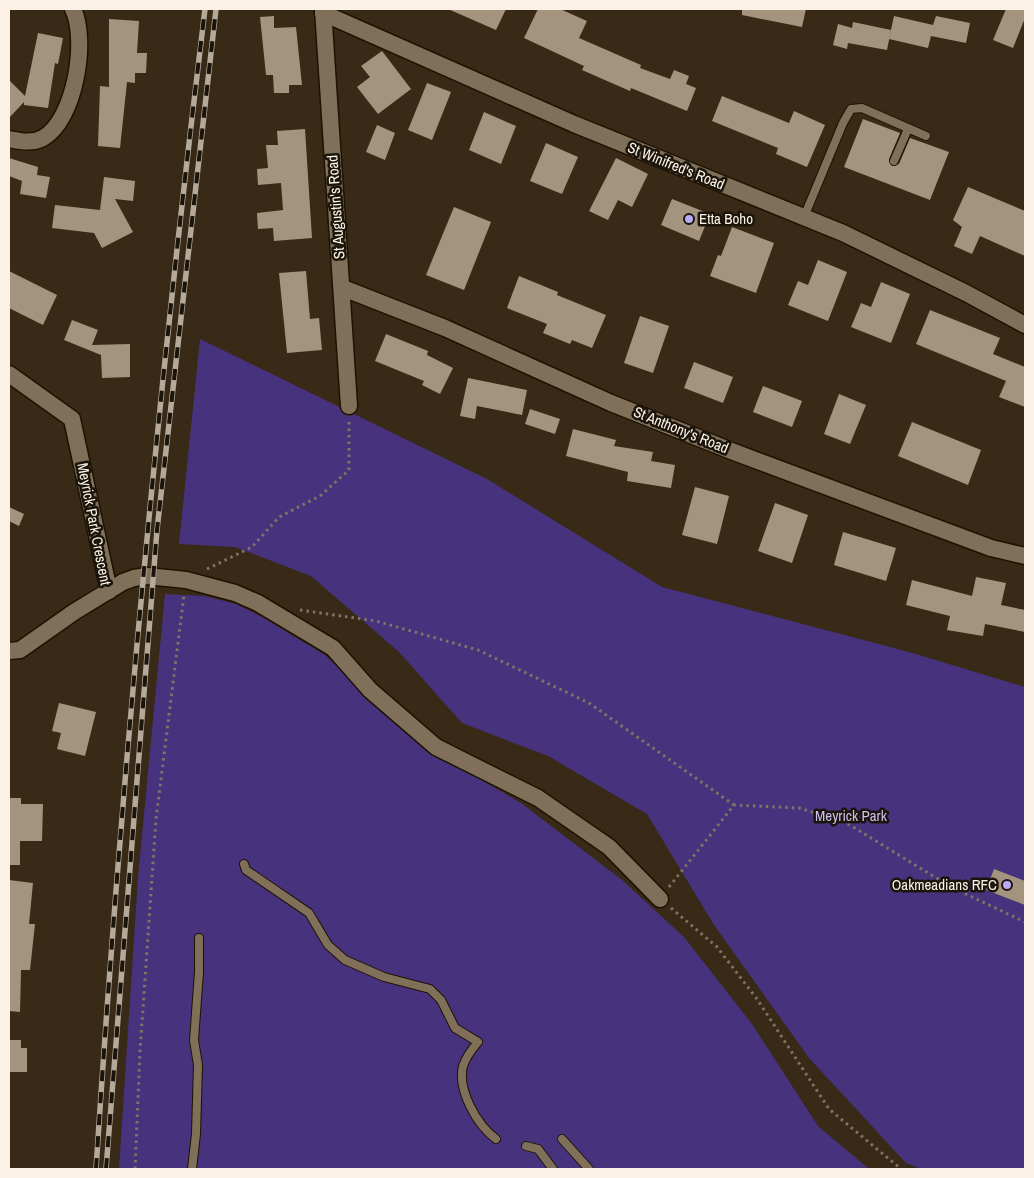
<svg xmlns="http://www.w3.org/2000/svg" width="1034" height="1178" font-family="'Archivo Narrow',sans-serif">
	<style>
		.green { fill: #47327e }
		.building { fill: #a5947d }
		.lines { fill: none; stroke-linecap: round; stroke-linejoin: round }
		.lane-casing { stroke: #1f1201; stroke-width: 10 }
		.street-casing { stroke: #1f1201; stroke-width: 19 }
		.path { stroke: #807463; stroke-width: 3; stroke-dasharray: 2.5 4; stroke-linecap: butt }
		.lane { stroke: #80705a; stroke-width: 8 }
		.street { stroke: #80705a; stroke-width: 16 }
		.rail-casing { stroke: #b5aa9a; stroke-width: 5.5 }
		.rail { stroke: #1a140b; stroke-width: 4; stroke-dasharray: 11; stroke-linecap: butt }
		.poi-dot { fill: #b9abf7; stroke: #1a140b; stroke-width: 2 }
		.labels { text-anchor: middle; stroke-width: 5; stroke-linejoin: round; paint-order: stroke }
		.street-label { font-size: 15px; fill: #fbf2e5; stroke: #1a140b }
		.poi-label { font-size: 15px; fill: #fbf2e5; stroke: #1a140b; text-anchor: start }
		.park-label { font-size: 15px; fill: #c9c1ee; stroke: #1a140b }
	</style>
	<rect width="100%" height="100%" fill="#382a16"/>
	<g class="green">
		<path d="M 200,339 L 487,479 L 662,587 L 909,652 L 1025,687 L 1025,1169 L 921,1169 L 906,1163 L 809,1058 L 714,925 L 647,814 L 548,756 L 462,723 L 399,652 L 311,576 L 235,547 L 179,544 Z"/>
		<path d="M 165,594 L 205,596 L 236,604 L 262,617 L 325,655 L 423,746 L 521,803 L 622,880 L 684,937 L 752,1024 L 818,1126 L 869,1169 L 119,1169 L 138,877 Z"/>
	</g>
	<g class="building">
		<path d="M 448,9 L 506,9 L 496,30 Z"/>
		<path d="M 538,9 L 560,9 L 587,21 L 579,38 L 641,65 L 640,68 L 670,79 L 674,70 L 689,76 L 686,84 L 696,88 L 687,111 L 631,88 L 630,91 L 582,70 L 584,66 L 524,38 Z"/>
		<path d="M 742,9 L 806,9 L 802,27 L 742,15 Z"/>
		<path d="M 1006,9 L 1025,9 L 1025,18 L 1013,48 L 993,40 Z"/>
		<path d="M 274,16 L 274,28 L 296,27 L 302,85 L 289,85 L 289,93 L 274,93 L 273,75 L 266,75 L 260,17 Z"/>
		<path d="M 894,16 L 933,25 L 936,16 L 970,23 L 966,43 L 931,36 L 928,48 L 889,39 Z"/>
		<path d="M 109,19 L 139,21 L 137,53 L 147,53 L 146,73 L 135,73 L 135,83 L 127,82 L 120,148 L 98,146 L 100,86 L 109,87 Z"/>
		<path d="M 853,22 L 891,30 L 887,50 L 848,43 L 847,49 L 833,45 L 838,24 L 852,28 Z"/>
		<path d="M 38,33 L 63,38 L 58,64 L 55,63 L 48,108 L 24,105 L 24,102 L 9,118 L 9,80 L 25,96 Z"/>
		<path d="M 382,51 L 411,89 L 378,114 L 357,87 L 370,77 L 361,66 Z"/>
		<path d="M 427,83 L 451,92 L 432,140 L 408,130 Z"/>
		<path d="M 722,96 L 789,123 L 794,111 L 825,125 L 807,167 L 776,154 L 778,148 L 712,121 Z"/>
		<path d="M 484,112 L 516,126 L 501,164 L 469,150 Z"/>
		<path d="M 863,119 L 900,133 L 889,159 L 892,166 L 899,164 L 910,138 L 949,152 L 930,200 L 844,167 Z"/>
		<path d="M 377,125 L 395,133 L 385,160 L 366,152 Z"/>
		<path d="M 305,129 L 312,238 L 274,241 L 273,228 L 258,229 L 257,213 L 283,210 L 281,183 L 258,185 L 257,169 L 268,168 L 266,145 L 278,145 L 277,131 Z"/>
		<path d="M 546,143 L 578,157 L 562,194 L 530,181 Z"/>
		<path d="M 9,158 L 38,167 L 37,175 L 50,177 L 46,198 L 20,194 L 22,181 L 9,176 Z"/>
		<path d="M 616,158 L 648,174 L 632,207 L 618,200 L 608,220 L 589,211 Z"/>
		<path d="M 104,177 L 135,181 L 133,201 L 115,199 L 133,232 L 102,248 L 94,233 L 52,228 L 55,205 L 100,210 Z"/>
		<path d="M 968,187 L 1025,211 L 1025,256 L 980,236 L 972,254 L 954,246 L 962,227 L 953,220 Z"/>
		<path d="M 672,199 L 710,214 L 699,241 L 661,225 Z"/>
		<path d="M 454,207 L 491,222 L 464,290 L 426,275 Z"/>
		<path d="M 732,227 L 774,243 L 756,293 L 710,276 L 718,255 L 721,256 Z"/>
		<path d="M 818,260 L 847,272 L 828,321 L 788,305 L 798,281 L 808,285 Z"/>
		<path d="M 9,271 L 57,295 L 43,325 L 9,308 Z"/>
		<path d="M 306,271 L 310,319 L 319,318 L 322,350 L 287,353 L 279,273 Z"/>
		<path d="M 519,276 L 558,292 L 557,295 L 606,315 L 592,348 L 572,340 L 570,344 L 543,333 L 547,324 L 507,308 Z"/>
		<path d="M 881,282 L 910,294 L 891,343 L 851,327 L 861,303 L 871,307 Z"/>
		<path d="M 930,310 L 1000,338 L 993,354 L 1025,367 L 1025,407 L 999,397 L 1006,381 L 916,344 Z"/>
		<path d="M 640,316 L 669,326 L 653,373 L 624,363 Z"/>
		<path d="M 72,320 L 98,330 L 92,345 L 130,344 L 130,377 L 102,378 L 101,355 L 64,340 Z"/>
		<path d="M 386,334 L 428,351 L 427,355 L 453,368 L 440,394 L 422,385 L 424,381 L 375,361 Z"/>
		<path d="M 694,362 L 733,377 L 723,403 L 684,388 Z"/>
		<path d="M 468,378 L 527,390 L 522,415 L 477,406 L 475,419 L 460,416 Z"/>
		<path d="M 763,386 L 802,401 L 792,427 L 753,412 Z"/>
		<path d="M 839,394 L 866,405 L 850,444 L 824,434 Z"/>
		<path d="M 530,409 L 560,419 L 555,434 L 525,424 Z"/>
		<path d="M 912,422 L 981,450 L 968,485 L 898,456 Z"/>
		<path d="M 573,429 L 616,440 L 614,446 L 653,452 L 651,461 L 675,465 L 671,488 L 627,481 L 628,472 L 566,456 Z"/>
		<path d="M 695,487 L 729,496 L 717,544 L 682,535 Z"/>
		<path d="M 775,503 L 808,515 L 792,563 L 758,551 Z"/>
		<path d="M 9,507 L 24,514 L 19,526 L 9,521 Z"/>
		<path d="M 843,532 L 896,548 L 886,581 L 834,565 Z"/>
		<path d="M 976,577 L 1006,583 L 1001,605 L 1025,610 L 1025,632 L 985,624 L 983,636 L 947,630 L 950,616 L 906,605 L 912,580 L 972,596 Z"/>
		<path d="M 59,703 L 96,712 L 85,756 L 57,749 L 61,733 L 52,731 Z"/>
		<path d="M 9,798 L 21,798 L 21,804 L 43,804 L 42,841 L 20,841 L 20,865 L 9,865 Z"/>
		<path d="M 994,869 L 1025,881 L 1025,905 L 986,890 Z"/>
		<path d="M 9,880 L 33,883 L 29,924 L 35,924 L 30,970 L 21,970 L 20,1012 L 9,1011 Z"/>
		<path d="M 9,1040 L 21,1040 L 21,1048 L 27,1048 L 27,1072 L 9,1072 Z"/>
	</g>
	<g class="lines">
		<defs>
			<g id="lane">
				<path d="M 894,161 L 908,129"/>
				<path d="M 804,217 L 843,123 L 851,109 L 862,108 L 926,136"/>
				<path d="M 244,864 L 246,870 L 309,913 L 328,945 L 345,960 L 384,977 L 430,989 L 441,1000 L 455,1028 L 478,1042 C 472,1049 466,1057 463,1066 C 457,1090 477,1125 496,1139"/>
				<path d="M 562,1139 L 589,1169"/>
				<path d="M 526,1146 L 538,1149 L 553,1169"/>
				<path d="M 192,1169 L 196,1134 L 198,1065 L 194,1040 L 199,972 L 199,938"/>
			</g>
			<g id="street">
				<path d="M 323,9 L 349,406"/>
				<path d="M 323,13 L 574,124 L 843,233 L 966,293 L 1025,325"/>
				<path d="M 9,139 C 20,141 32,144 43,138 C 75,120 88,40 73,9"/>
				<path d="M 343,288 L 445,328 L 611,403 L 734,452 L 991,548 L 1025,556"/>
				<path d="M 9,374 L 72,419 L 109,591"/>
				<path d="M 9,651 L 20,650 L 74,612 L 123,582 L 134,578 L 147,576 L 186,580 L 235,593 L 258,603 L 333,648 L 370,690 L 436,747 L 538,798 L 609,847 L 660,899"/>
			</g>
		</defs>
		<use href="#lane" class="lane-casing"/>
		<use href="#street" class="street-casing"/>
		<g class="path">
			<path d="M 207,569 L 252,547 L 279,517 L 320,496 L 349,470 L 349,421"/>
			<path d="M 300,610 L 376,621 L 478,650 L 589,703 L 734,805"/>
			<path d="M 669,887 L 734,805 L 799,808 L 845,822 L 951,887 L 1025,922"/>
			<path d="M 671,908 L 717,947 L 757,999 L 829,1109 L 901,1169"/>
			<path d="M 135,1169 L 140,1052 L 156,819 L 184,595"/>
		</g>
		<use href="#lane" class="lane"/>
		<use href="#street" class="street"/>
		<defs>
			<g id="rail">
				<path d="M 96,1169 C 121,782 158,394 205,9"/>
				<path d="M 106,1169 L 157,530 L 216,9"/>
			</g>
		</defs>
		<use href="#rail" class="rail-casing"/>
		<use href="#rail" class="rail"/>
	</g>
	<g class="poi-dot">
		<circle cx="689" cy="219" r="5"/>
		<circle cx="1007" cy="885" r="5"/>
	</g>
	<g class="labels">
		<g class="street-label">
			<text transform="translate(676 166) rotate(22)" y="5">St Winifred's Road</text>
			<text transform="translate(336 207) rotate(-94)" y="5">St Augustin's Road</text>
			<text transform="translate(681 430) rotate(22)" y="5">St Anthony's Road</text>
			<text transform="translate(94 524) rotate(79)" y="5">Meyrick Park Crescent</text>
		</g>
		<g class="poi-label">
			<text x="699" y="224">Etta Boho</text>
			<text x="997" y="890" text-anchor="end">Oakmeadians RFC</text>
		</g>
		<g class="park-label">
			<text x="851" y="821">Meyrick Park</text>
		</g>
	</g>
	<rect width="1034" height="1178" fill="none" stroke="#fbf2e5" stroke-width="20"/>
</svg>
